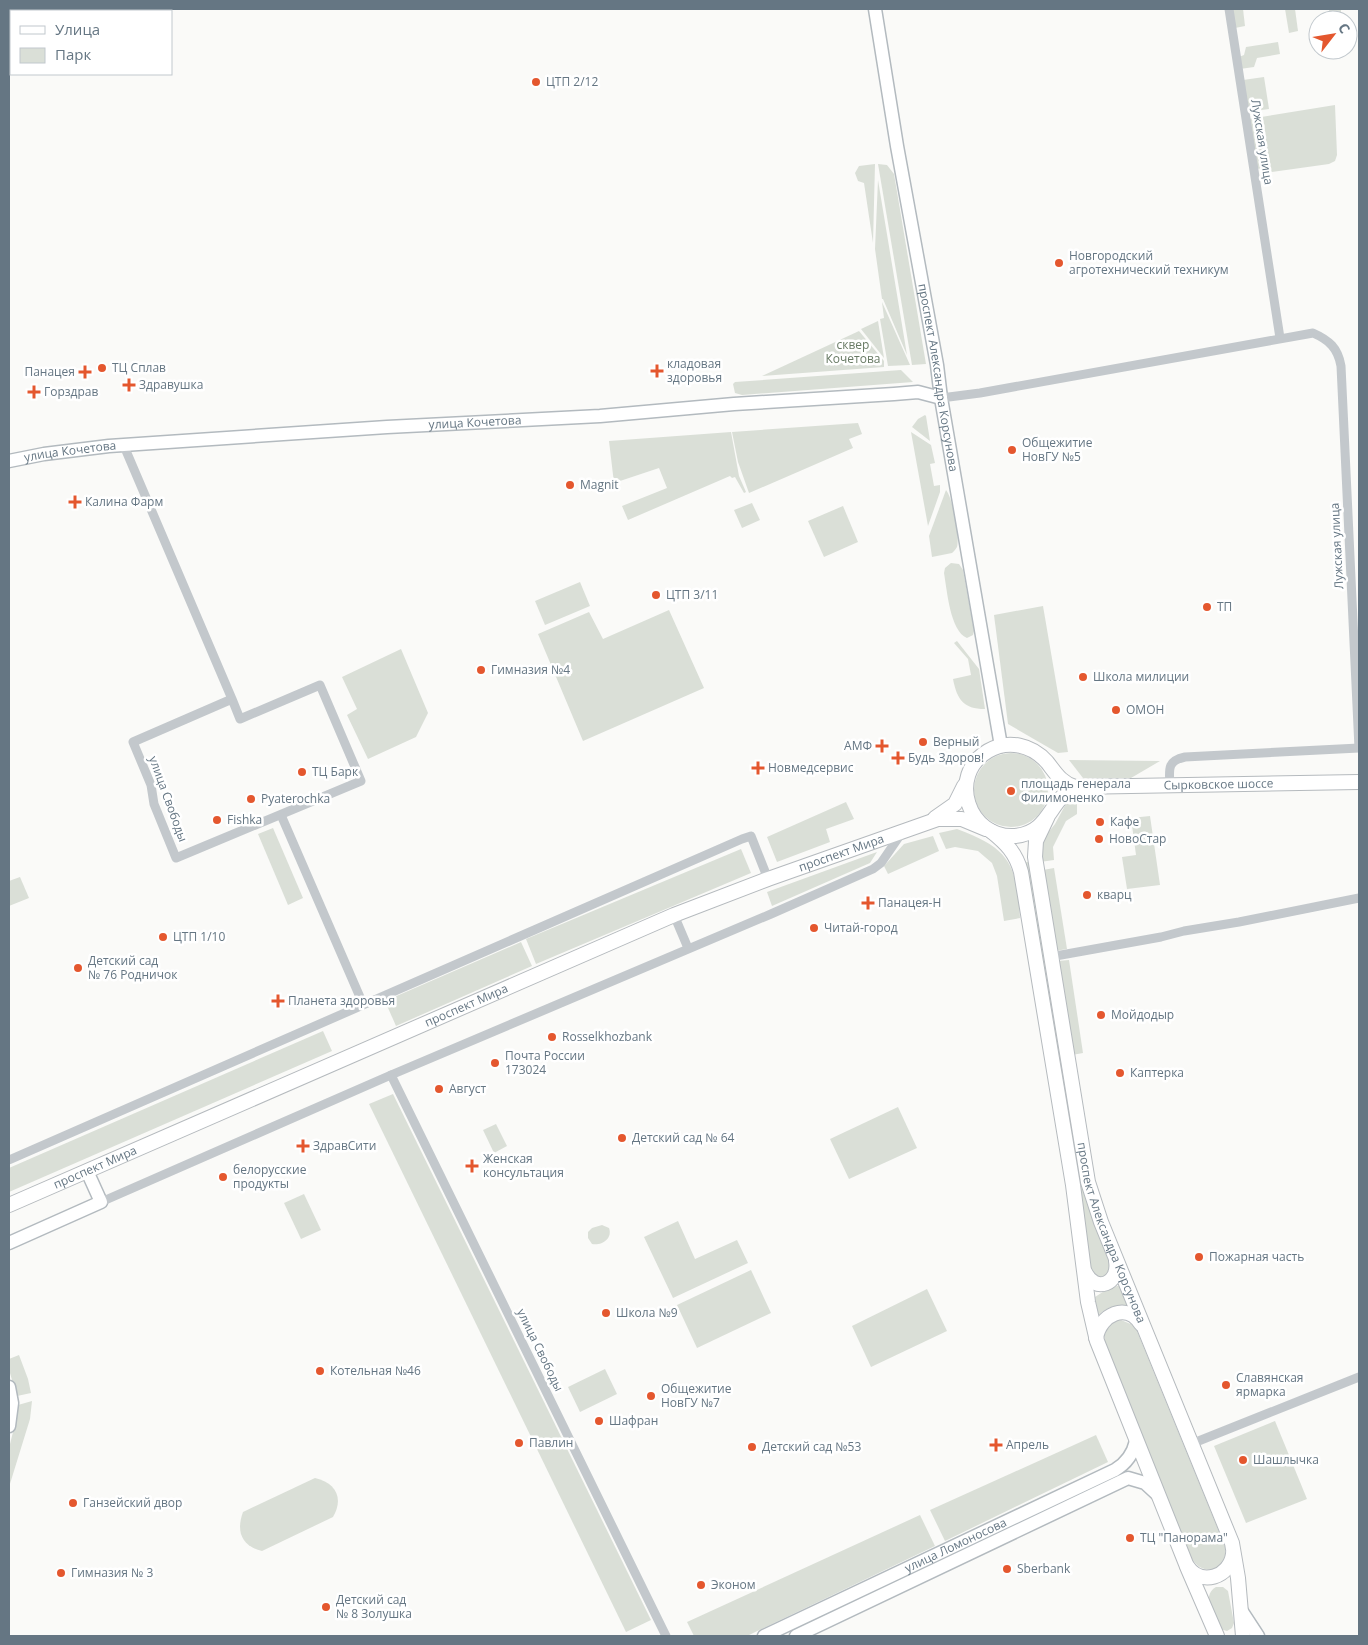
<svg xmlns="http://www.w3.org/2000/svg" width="1368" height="1645" font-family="'Open Sans',sans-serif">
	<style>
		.green { fill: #dadfd7 }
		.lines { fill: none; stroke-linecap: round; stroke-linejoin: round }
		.secondary-casing { stroke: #b3babf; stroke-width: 15 }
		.primary-casing { stroke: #b5babe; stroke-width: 16 }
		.street { stroke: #c3c8cc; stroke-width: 9 }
		.secondary { stroke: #fff; stroke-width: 12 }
		.primary { stroke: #fff; stroke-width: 14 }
		.poi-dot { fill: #e4572e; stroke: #fff; stroke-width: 2 }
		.labels { text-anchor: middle; stroke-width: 5; stroke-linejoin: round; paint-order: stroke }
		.poi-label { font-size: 12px; fill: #657683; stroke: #fff; text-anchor: start }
		.street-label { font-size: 12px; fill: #657683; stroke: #fff }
		.park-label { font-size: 12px; fill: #687a64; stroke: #fff }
	</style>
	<rect width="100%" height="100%" fill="#fafaf8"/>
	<g class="green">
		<path d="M 1232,9 L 1243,9 L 1245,26 L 1235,28 Z"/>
		<path d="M 1285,9 L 1295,9 L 1298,31 L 1289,33 Z"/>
		<path d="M 1329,9 L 1341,9 L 1341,20 L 1330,20 Z"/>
		<path d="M 1278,42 L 1280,54 L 1257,58 L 1254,67 L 1240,69 L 1239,57 L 1244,55 L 1246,47 Z"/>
		<path d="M 1264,77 L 1269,109 L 1247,112 L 1243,80 Z"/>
		<path d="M 1335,105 L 1337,155 L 1335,161 L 1329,164 L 1265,173 L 1264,168 L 1256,169 L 1249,119 Z"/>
		<path d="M 875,164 L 873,243 L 864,183 L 858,181 L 855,173 L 859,166 Z"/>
		<path d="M 878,164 L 887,165 L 894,174 L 926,364 L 912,365 Z"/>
		<path d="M 878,180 L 907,355 L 883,299 L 882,299 L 875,249 Z"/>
		<path d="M 882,302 L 910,365 L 888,366 L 880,319 L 884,318 Z"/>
		<path d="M 878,321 L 884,358 L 861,329 Z"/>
		<path d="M 859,331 L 884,361 L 884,367 L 762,376 Z"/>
		<path d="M 901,370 L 913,382 L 742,395 L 735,393 L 733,384 L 735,382 Z"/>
		<path d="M 925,415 L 926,416 L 930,441 L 912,427 L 918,419 Z"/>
		<path d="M 858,423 L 862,434 L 849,439 L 853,448 L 749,493 L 738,462 L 732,432 Z"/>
		<path d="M 731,432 L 739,476 L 746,492 L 744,493 L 735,477 L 732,478 L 730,476 L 628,520 L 622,506 L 667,488 L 659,468 L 614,483 L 609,441 Z"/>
		<path d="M 911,432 L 931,445 L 935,463 L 930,464 L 934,486 L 940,485 L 940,492 L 928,526 Z"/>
		<path d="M 946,490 C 953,499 960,536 957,547 C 955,550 954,551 952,553 L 932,557 L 929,536 Z"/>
		<path d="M 752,503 L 760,520 L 742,528 L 734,510 Z"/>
		<path d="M 843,506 L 858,542 L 824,557 L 808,521 Z"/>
		<path d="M 951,563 L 959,564 L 963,570 L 974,631 L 973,635 L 967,638 C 950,631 947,590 944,573 L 945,568 Z"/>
		<path d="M 580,582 L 590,606 L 545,625 L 535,601 Z"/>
		<path d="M 1043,606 L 1068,752 L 1058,753 L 1008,724 L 994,615 Z"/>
		<path d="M 669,610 L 704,688 L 583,741 L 538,634 L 589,612 L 603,639 Z"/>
		<path d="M 957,641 L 979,669 L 985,709 C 963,709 957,699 953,679 L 971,675 L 968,659 L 954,643 Z"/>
		<path d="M 401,649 L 428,713 L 416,737 L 368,759 L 347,715 L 357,709 L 342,677 Z"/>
		<circle cx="1011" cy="790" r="37"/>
		<path d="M 1069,760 L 1160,761 L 1131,778 L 1083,778 Z"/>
		<path d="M 1077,801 L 1077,814 L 1066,821 L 1053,847 L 1054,860 L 1040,862 L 1039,844 L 1055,824 L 1067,802 Z"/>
		<path d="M 846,802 L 854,819 L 826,829 L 830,842 L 777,862 L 767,837 Z"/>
		<path d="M 1150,816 L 1160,885 L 1127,889 L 1122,857 L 1136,855 L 1131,818 Z"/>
		<path d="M 273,828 L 303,898 L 288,905 L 258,834 Z"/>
		<path d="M 957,829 C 1009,848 1017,864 1020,918 L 1004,921 L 997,876 L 992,863 L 978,851 L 955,847 L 946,849 L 939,833 Z"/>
		<path d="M 933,836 L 939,851 L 888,874 L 884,866 L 904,844 Z"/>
		<path d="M 741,849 L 751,873 L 536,964 L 526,939 Z"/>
		<path d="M 877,852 L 870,863 L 772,906 L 767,892 Z"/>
		<path d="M 1031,861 L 1086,1196 L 1094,1224 L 1111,1265 L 1112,1270 L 1103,1279 L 1091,1275 L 1024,863 Z"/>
		<path d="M 1054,868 L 1067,949 L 1055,951 L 1043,870 Z"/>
		<path d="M 20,877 L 29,898 L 9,906 L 9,881 Z"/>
		<path d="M 521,942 L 532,966 L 396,1026 L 385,1001 Z"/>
		<path d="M 1069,960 L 1083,1053 L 1072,1055 L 1058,961 Z"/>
		<path d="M 323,1031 L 332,1051 L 9,1192 L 9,1168 Z"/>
		<path d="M 393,1094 L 651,1620 L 626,1632 L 369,1104 Z"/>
		<path d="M 898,1107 L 917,1148 L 849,1179 L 830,1139 Z"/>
		<path d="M 496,1124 L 507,1146 L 494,1153 L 483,1130 Z"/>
		<path d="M 304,1194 L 321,1230 L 301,1239 L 284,1203 Z"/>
		<path d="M 678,1221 L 695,1259 L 737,1240 L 748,1263 L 673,1298 L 644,1237 Z"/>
		<path d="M 602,1225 L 609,1228 C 613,1239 601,1246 592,1244 L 588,1238 L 588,1232 L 592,1228 Z"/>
		<path d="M 751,1270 L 771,1313 L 697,1348 L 677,1305 Z"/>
		<path d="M 1120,1285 L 1129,1307 C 1116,1303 1108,1307 1098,1315 L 1095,1297 L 1106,1290 Z"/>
		<path d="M 927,1289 L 947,1331 L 871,1367 L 852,1326 Z"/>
		<path d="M 1121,1320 L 1133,1325 L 1137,1331 L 1225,1546 C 1229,1569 1205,1579 1192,1559 L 1105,1343 C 1103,1330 1108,1323 1121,1320 Z"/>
		<path d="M 19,1355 L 28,1379 L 31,1393 L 17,1396 L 9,1370 L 9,1359 Z"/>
		<path d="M 605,1369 L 617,1394 L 580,1412 L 568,1387 Z"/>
		<path d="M 32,1401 L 30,1419 L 9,1487 L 9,1448 L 16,1420 L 18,1405 Z"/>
		<path d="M 1275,1421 L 1307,1499 L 1246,1523 L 1214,1446 Z"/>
		<path d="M 1096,1435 L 1108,1462 L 945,1541 L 930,1510 Z"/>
		<path d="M 1123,1470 L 1126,1475 L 796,1631 L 794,1627 Z"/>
		<path d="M 315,1478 C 336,1483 344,1498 333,1517 L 262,1551 C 241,1546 236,1531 243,1512 Z"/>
		<path d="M 920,1515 L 935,1546 L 747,1636 L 694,1636 L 687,1622 Z"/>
		<path d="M 1216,1587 L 1223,1587 L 1228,1591 L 1234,1623 L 1232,1628 L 1227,1631 L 1220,1629 C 1215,1617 1200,1596 1216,1587 Z"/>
	</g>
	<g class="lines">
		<defs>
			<g id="secondary">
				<path id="s1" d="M 875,9 L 897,146 L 937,365 L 941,398 L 1001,746"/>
				<path id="s2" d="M 9,461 L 44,454 L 109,446 L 387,427 L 600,416 L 734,404 L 894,394 L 918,392 L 941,398"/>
				<path d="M 9,1243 L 101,1202 L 87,1171"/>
				<path d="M 9,1387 L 12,1403 L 9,1426"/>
				<path d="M 1241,1610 L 1258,1636"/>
				<path id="s3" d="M 764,1636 L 1115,1470 C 1127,1463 1133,1454 1136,1441"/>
				<path d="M 796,1636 L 1128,1478 L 1145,1483 L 1158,1495"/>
			</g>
			<g id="primary">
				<path id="s4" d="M 1079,788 C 1049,793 1053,833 1015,836 C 968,839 947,775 988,751 C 1008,739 1032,745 1047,762 C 1055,772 1061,783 1075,787 L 1359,782"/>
				<path d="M 935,818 L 955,804 L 964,786"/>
				<path id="s5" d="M 1047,818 L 1036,841 L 1035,857 L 1088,1182 L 1101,1222 L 1232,1543 L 1238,1578 L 1243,1636"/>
				<path d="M 991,831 C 1006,843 1016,853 1021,872 L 1073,1185 L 1088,1302 L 1097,1341 L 1188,1569 L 1217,1636"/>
				<path id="s6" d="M 9,1205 L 674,915 L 768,879 L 938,819 L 962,819 L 986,829"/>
				<path d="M 1085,1272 C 1095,1294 1120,1284 1116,1261"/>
				<path d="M 1096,1338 C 1100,1314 1127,1302 1141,1324"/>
				<path d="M 1187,1566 C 1201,1587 1230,1577 1233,1554"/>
			</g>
		</defs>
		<use href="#secondary" class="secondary-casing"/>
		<use href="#primary" class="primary-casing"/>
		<g class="street">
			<path d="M 1229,9 L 1280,338"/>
			<path d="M 941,398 L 980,393 L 1313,333 C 1329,340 1338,348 1341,366 L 1359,748 L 1185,757 C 1167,761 1169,769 1170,786"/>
			<path d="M 124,446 L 232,699 L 240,719 L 320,685 L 361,781 L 176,858 L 154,804 L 151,785 L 133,742 L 232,699"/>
			<path d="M 281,815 L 363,1004"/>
			<path d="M 674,915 L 688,948"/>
			<path d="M 1050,957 L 1161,937 L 1184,931 L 1239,922 L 1359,898"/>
			<path d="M 391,1075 L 666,1636"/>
			<path d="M 9,1160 L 742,839 L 751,836 L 768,879"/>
			<path d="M 101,1202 L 391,1075 L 771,914 L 873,869 L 881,863 L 903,831"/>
			<path d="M 1191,1444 L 1359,1377"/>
		</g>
		<use href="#secondary" class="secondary"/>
		<use href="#primary" class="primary"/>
	</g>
	<g class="poi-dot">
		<circle cx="536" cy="82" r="5"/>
		<circle cx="1059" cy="263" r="5"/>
		<circle cx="102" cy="368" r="5"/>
		<path d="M654.5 363.5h5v5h5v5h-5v5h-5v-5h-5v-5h5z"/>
		<path d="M82.5 364.5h5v5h5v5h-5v5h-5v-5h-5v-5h5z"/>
		<path d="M126.5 377.5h5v5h5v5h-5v5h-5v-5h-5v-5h5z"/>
		<path d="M31.5 384.5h5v5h5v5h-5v5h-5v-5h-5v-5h5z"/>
		<circle cx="1012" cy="450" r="5"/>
		<circle cx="570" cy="485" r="5"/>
		<path d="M72.5 494.5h5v5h5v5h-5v5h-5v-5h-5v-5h5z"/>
		<circle cx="656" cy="595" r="5"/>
		<circle cx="1207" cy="607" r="5"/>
		<circle cx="481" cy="670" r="5"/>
		<circle cx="1083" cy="677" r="5"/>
		<circle cx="1116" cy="710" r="5"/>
		<circle cx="923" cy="742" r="5"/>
		<path d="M879.5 738.5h5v5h5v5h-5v5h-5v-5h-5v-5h5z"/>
		<path d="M895.5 750.5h5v5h5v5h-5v5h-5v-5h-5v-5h5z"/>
		<path d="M755.5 760.5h5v5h5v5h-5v5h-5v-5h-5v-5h5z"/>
		<circle cx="302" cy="772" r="5"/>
		<circle cx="1011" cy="791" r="5"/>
		<circle cx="251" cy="799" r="5"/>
		<circle cx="217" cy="820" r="5"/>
		<circle cx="1100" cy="822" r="5"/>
		<circle cx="1099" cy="839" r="5"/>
		<circle cx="1087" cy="895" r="5"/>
		<path d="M865.5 895.5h5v5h5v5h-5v5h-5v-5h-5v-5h5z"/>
		<circle cx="814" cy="928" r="5"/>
		<circle cx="163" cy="937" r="5"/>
		<circle cx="78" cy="968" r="5"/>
		<path d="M275.5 993.5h5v5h5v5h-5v5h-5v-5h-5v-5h5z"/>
		<circle cx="1101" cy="1015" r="5"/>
		<circle cx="552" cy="1037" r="5"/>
		<circle cx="495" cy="1063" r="5"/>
		<circle cx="1120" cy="1073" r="5"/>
		<circle cx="439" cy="1089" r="5"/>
		<circle cx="622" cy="1138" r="5"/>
		<path d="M300.5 1138.5h5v5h5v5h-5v5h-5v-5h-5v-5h5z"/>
		<path d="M469.5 1158.5h5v5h5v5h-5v5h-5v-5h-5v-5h5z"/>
		<circle cx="223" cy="1177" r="5"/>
		<circle cx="1199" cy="1257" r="5"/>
		<circle cx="606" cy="1313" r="5"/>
		<circle cx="320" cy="1371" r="5"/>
		<circle cx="1226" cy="1385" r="5"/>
		<circle cx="651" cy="1396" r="5"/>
		<circle cx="599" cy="1421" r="5"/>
		<circle cx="519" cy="1443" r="5"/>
		<path d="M993.5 1437.5h5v5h5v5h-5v5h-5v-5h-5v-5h5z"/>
		<circle cx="752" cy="1447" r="5"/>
		<circle cx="1243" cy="1460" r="5"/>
		<circle cx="73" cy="1503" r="5"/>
		<circle cx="1130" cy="1538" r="5"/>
		<circle cx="1007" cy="1569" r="5"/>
		<circle cx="61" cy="1573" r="5"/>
		<circle cx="701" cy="1585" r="5"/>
		<circle cx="326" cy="1607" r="5"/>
	</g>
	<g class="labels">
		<g class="poi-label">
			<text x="546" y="86">ЦТП 2/12</text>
			<text x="1069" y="260">Новгородский<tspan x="1069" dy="14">агротехнический техникум</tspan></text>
			<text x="667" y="368">кладовая<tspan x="667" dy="14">здоровья</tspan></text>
			<text x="112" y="372">ТЦ Сплав</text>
			<text x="75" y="376" text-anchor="end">Панацея</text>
			<text x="139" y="389">Здравушка</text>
			<text x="44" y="396">Горздрав</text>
			<text x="1022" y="447">Общежитие<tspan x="1022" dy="14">НовГУ №5</tspan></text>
			<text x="580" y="489">Magnit</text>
			<text x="85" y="506">Калина Фарм</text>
			<text x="666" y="599">ЦТП 3/11</text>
			<text x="1217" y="611">ТП</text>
			<text x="491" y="674">Гимназия №4</text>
			<text x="1093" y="681">Школа милиции</text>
			<text x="1126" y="714">ОМОН</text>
			<text x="933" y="746">Верный</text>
			<text x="872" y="750" text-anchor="end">АМФ</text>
			<text x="908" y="762">Будь Здоров!</text>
			<text x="768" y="772">Новмедсервис</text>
			<text x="312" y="776">ТЦ Барк</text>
			<text x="1021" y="788">площадь генерала<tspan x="1021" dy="14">Филимоненко</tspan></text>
			<text x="261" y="803">Pyaterochka</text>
			<text x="227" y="824">Fishka</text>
			<text x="1110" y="826">Кафе</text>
			<text x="1109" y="843">НовоСтар</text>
			<text x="1097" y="899">кварц</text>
			<text x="878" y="907">Панацея-Н</text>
			<text x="824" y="932">Читай-город</text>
			<text x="173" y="941">ЦТП 1/10</text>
			<text x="88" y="965">Детский сад<tspan x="88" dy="14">№ 76 Родничок</tspan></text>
			<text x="288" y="1005">Планета здоровья</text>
			<text x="1111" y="1019">Мойдодыр</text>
			<text x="562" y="1041">Rosselkhozbank</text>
			<text x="505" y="1060">Почта России<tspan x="505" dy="14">173024</tspan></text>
			<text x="1130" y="1077">Каптерка</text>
			<text x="449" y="1093">Август</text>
			<text x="632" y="1142">Детский сад № 64</text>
			<text x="313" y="1150">ЗдравСити</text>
			<text x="483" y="1163">Женская<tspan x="483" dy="14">консультация</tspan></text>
			<text x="233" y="1174">белорусские<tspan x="233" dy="14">продукты</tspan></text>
			<text x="1209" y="1261">Пожарная часть</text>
			<text x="616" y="1317">Школа №9</text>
			<text x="330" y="1375">Котельная №46</text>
			<text x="1236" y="1382">Славянская<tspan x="1236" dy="14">ярмарка</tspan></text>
			<text x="661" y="1393">Общежитие<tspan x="661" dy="14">НовГУ №7</tspan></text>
			<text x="609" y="1425">Шафран</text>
			<text x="529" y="1447">Павлин</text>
			<text x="1006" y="1449">Апрель</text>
			<text x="762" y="1451">Детский сад №53</text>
			<text x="1253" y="1464">Шашлычка</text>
			<text x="83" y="1507">Ганзейский двор</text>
			<text x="1140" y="1542">ТЦ "Панорама"</text>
			<text x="1017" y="1573">Sberbank</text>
			<text x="71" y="1577">Гимназия № 3</text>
			<text x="711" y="1589">Эконом</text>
			<text x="336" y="1604">Детский сад<tspan x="336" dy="14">№ 8 Золушка</tspan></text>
		</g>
		<g class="street-label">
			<text transform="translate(1262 142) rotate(81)" y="4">Лужская улица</text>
			<text dy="4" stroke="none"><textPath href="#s1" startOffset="374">проспект Александра Корсунова</textPath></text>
			<text dy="4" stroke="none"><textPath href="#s2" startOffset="468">улица Кочетова</textPath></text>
			<text dy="4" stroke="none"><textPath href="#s2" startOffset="62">улица Кочетова</textPath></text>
			<text transform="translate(1337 546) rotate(-93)" y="4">Лужская улица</text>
			<text dy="4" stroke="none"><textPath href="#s4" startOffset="452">Сырковское шоссе</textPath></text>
			<text transform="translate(168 799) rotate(70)" y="4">улица Свободы</text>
			<text dy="4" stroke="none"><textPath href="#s6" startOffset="904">проспект Мира</textPath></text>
			<text dy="4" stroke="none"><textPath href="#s6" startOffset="499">проспект Мира</textPath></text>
			<text dy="4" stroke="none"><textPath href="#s6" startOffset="94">проспект Мира</textPath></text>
			<text dy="4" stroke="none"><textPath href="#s5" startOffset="426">проспект Александра Корсунова</textPath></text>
			<text transform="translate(540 1350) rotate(64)" y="4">улица Свободы</text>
			<text dy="4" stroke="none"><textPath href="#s3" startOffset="212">улица Ломоносова</textPath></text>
		</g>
		<g class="park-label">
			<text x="853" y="349">сквер<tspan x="853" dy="14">Кочетова</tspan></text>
		</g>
	</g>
	<rect width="1368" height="1645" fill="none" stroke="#657683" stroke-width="20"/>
	<rect x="10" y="10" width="162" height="65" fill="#ffffff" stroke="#c1c8cd"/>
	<rect x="20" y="26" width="25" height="8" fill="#ffffff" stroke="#c1c8cd"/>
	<text x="55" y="35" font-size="15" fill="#657683">Улица</text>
	<rect x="20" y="48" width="25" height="15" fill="#dadfd7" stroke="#c1c8cd"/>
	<text x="55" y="60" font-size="15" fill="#657683">Парк</text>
	<g transform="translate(1333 35) rotate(59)"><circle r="24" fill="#ffffff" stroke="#c1c8cd"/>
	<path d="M0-4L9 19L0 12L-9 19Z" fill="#e4572e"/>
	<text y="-8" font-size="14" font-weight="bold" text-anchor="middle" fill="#657683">С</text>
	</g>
</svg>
